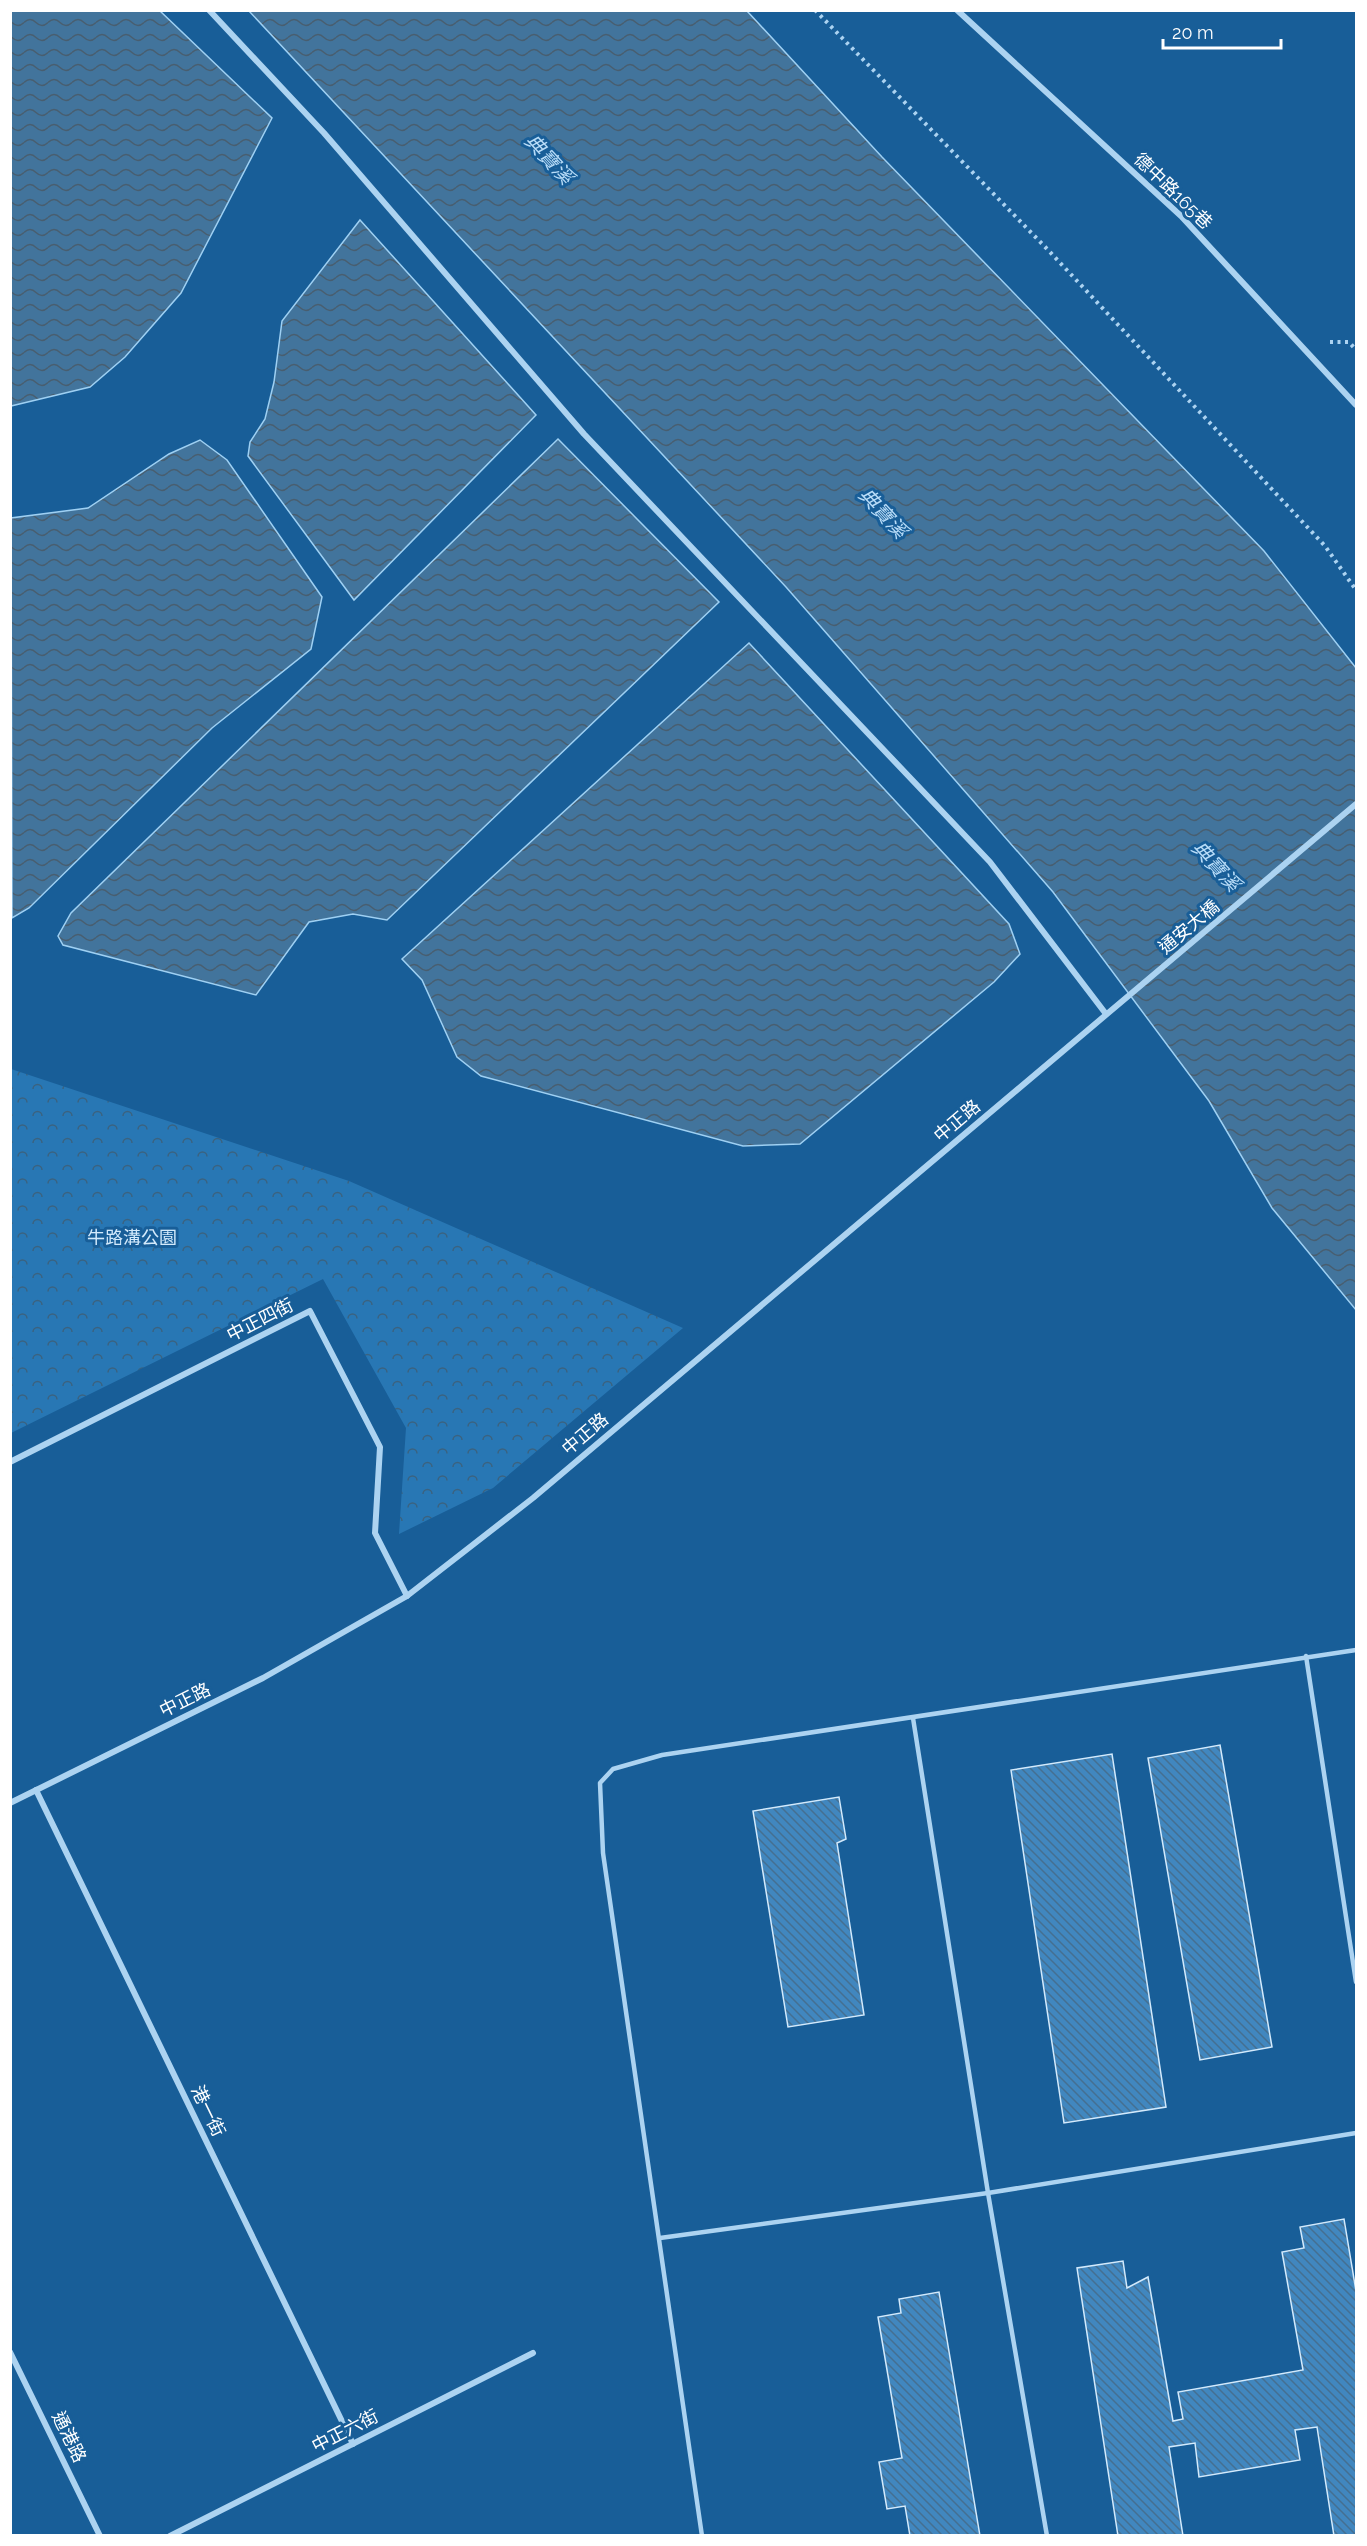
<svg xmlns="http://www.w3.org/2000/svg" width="1367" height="2546" font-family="Raleway,'Noto Sans TC',sans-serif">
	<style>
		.park { fill: url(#park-crowns) }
		.water { fill: url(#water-waves); stroke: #9ed0f3; stroke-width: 1.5 }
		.building { fill: url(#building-back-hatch); stroke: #d3eafc; stroke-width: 1.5 }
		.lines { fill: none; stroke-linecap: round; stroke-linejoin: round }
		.path { stroke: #acd3f1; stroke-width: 4; stroke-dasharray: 3 4.5; stroke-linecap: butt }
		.lane { stroke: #acd3f1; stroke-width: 4.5 }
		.street { stroke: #acd3f1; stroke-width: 6 }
		.labels { text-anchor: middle; stroke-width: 6; stroke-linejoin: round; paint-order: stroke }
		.street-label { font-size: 18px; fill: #fff; stroke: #185e98 }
		.park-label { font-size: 18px; fill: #d3eafc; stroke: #185e98 }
		.water-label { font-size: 20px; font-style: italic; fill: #b8dcf8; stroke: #185e98 }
	</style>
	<defs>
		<pattern id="park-crowns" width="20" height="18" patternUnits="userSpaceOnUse" patternTransform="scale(1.5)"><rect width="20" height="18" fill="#2877b4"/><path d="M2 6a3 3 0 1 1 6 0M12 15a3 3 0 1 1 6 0" fill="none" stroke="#3a6280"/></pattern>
		<pattern id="water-waves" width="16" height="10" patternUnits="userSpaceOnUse" patternTransform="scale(1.5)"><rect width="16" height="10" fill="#42749c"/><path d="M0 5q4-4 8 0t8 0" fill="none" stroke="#485e70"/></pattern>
		<pattern id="building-back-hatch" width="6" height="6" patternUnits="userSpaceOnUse" patternTransform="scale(1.5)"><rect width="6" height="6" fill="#4187bf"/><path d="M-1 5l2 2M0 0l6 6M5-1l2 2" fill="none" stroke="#456f91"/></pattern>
	</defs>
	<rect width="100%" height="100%" fill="#185e98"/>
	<path class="park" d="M 11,1069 L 349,1181 L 683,1328 L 493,1488 L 399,1534 L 406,1428 L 323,1279 L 11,1433 Z"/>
	<g class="water">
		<path d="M 11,10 L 160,11 L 272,118 L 181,293 L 125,357 L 90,387 L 11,406 Z"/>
		<path d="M 249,11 L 747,11 L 882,157 L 1264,551 L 1356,668 L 1356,1310 L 1272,1208 L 1209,1101 L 1053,892 L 786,587 Z"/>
		<path d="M 360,220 L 536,415 L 354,600 L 248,456 L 250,442 L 265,419 L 274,382 L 282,321 Z"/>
		<path d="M 558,439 L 719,602 L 387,920 L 353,914 L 309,922 L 256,995 L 63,945 L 58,936 L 71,913 Z"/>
		<path d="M 200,440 L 227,460 L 322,597 L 311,649 L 212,728 L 29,908 L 12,918 L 11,518 L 88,508 L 169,454 Z"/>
		<path d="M 749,643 L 1009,924 L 1020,954 L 994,982 L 800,1144 L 743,1146 L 481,1076 L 457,1057 L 422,980 L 402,959 Z"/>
	</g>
	<g class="building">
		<path d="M 1220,1745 L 1272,2047 L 1200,2060 L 1148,1758 Z"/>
		<path d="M 1112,1754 L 1166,2107 L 1064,2123 L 1011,1770 Z"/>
		<path d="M 839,1797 L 846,1839 L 837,1843 L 864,2015 L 788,2027 L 753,1811 Z"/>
		<path d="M 1344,2219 L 1356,2291 L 1356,2536 L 1334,2536 L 1317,2427 L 1295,2430 L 1300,2460 L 1199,2477 L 1195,2443 L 1169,2447 L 1183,2536 L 1118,2536 L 1077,2268 L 1123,2261 L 1127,2288 L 1148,2277 L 1173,2421 L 1183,2419 L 1178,2392 L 1303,2370 L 1282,2252 L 1304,2248 L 1300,2227 Z"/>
		<path d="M 939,2292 L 980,2536 L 910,2536 L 905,2506 L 887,2509 L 879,2462 L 902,2458 L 878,2317 L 901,2313 L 899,2299 Z"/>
	</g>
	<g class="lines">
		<g class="path">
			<path d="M 815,10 L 1050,252 L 1325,546 L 1356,590"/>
			<path d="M 1330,342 L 1349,342 L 1356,350"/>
		</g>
		<g class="lane">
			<path d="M 1306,1656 L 1356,1982"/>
			<path d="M 913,1718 L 988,2193 L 1047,2536"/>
			<path d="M 660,2238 L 988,2193 L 1356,2133"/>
			<path d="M 702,2536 L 603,1853 L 600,1783 L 613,1769 L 662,1755 L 1356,1650"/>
		</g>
		<g class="street">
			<path d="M 209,10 L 324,133 L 584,434 L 990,862 L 1106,1014"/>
			<path d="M 957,10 L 1181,216 L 1356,405"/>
			<path d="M 10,1462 L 310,1311 L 380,1447 L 375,1533 L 407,1596"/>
			<path d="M 36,1790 L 353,2444"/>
			<path d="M 10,1803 L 263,1678 L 407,1596 L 533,1498 L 1356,804"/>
			<path d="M 10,2352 L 100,2536"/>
			<path d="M 170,2536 L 533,2353"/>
		</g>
	</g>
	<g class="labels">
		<g class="street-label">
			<text transform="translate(1173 191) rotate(44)" y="6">德中路165巷</text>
			<text transform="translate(1189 927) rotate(-40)" y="6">通安大橋</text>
			<text transform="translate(957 1121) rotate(-40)" y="6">中正路</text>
			<text transform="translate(260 1320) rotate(-27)" y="6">中正四街</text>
			<text transform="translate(585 1434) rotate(-40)" y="6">中正路</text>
			<text transform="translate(185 1700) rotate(-26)" y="6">中正路</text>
			<text transform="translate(208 2111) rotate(64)" y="6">港一街</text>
			<text transform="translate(345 2431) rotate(-27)" y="6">中正六街</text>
			<text transform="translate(69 2437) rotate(64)" y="6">通港路</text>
		</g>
		<g class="park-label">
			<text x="132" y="1244">牛路溝公園</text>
		</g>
		<g class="water-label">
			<text transform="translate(549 159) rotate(47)" y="7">典寶溪</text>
			<text transform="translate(883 513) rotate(47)" y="7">典寶溪</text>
			<text transform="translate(1216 866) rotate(47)" y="7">典寶溪</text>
		</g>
	</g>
	<rect width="1367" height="2546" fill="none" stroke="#ffffff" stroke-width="24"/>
	<path d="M1163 39v9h118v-9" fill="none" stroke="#ffffff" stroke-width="3"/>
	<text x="1172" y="39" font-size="18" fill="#ffffff" stroke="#185e98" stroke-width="4.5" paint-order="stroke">20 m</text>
</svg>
